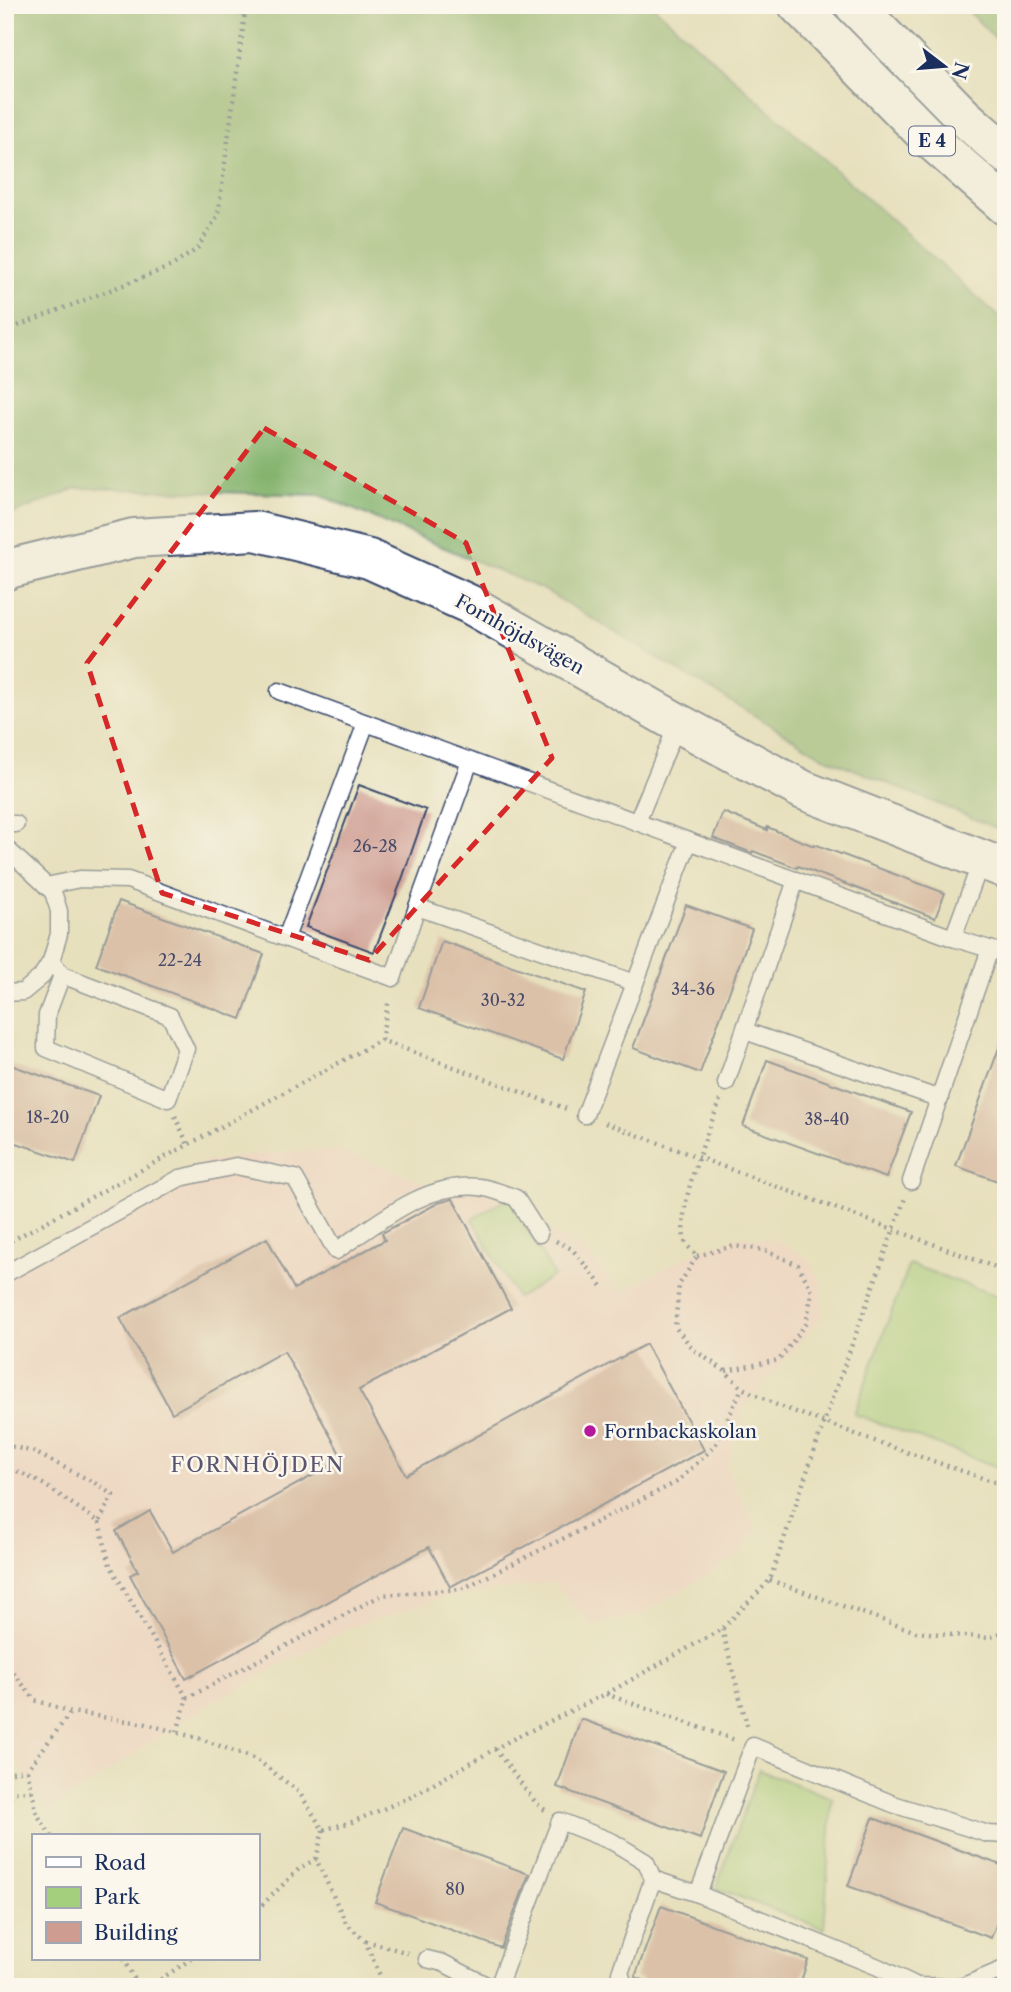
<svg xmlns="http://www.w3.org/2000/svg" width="1011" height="1992" font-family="'Libre Caslon Text',serif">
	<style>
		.built { fill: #f7d0cc }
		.green { fill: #a4cf7c; stroke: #607f6d; stroke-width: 2 }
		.forest { fill: #83b26c; stroke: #4f7065; stroke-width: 2 }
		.building { fill: #ce9c91 }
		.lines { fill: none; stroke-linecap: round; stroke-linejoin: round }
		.service-casing { stroke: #3a4a6c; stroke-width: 19 }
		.tertiary-casing { stroke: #3a4a6c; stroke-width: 42 }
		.motorway-casing { stroke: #3a4a6c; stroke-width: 42 }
		.path { stroke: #3a4a6c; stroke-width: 4.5; stroke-dasharray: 2 5; stroke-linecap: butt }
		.service { stroke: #fff; stroke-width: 16 }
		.tertiary { stroke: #fff; stroke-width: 38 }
		.motorway { stroke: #fff; stroke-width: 38 }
		.marked { fill: none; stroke: #d62828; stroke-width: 5; stroke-dasharray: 14 9; stroke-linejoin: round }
		.poi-dot { fill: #b5179e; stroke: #fbf7ec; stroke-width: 2.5 }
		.labels { text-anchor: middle; stroke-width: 5; stroke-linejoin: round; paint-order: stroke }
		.number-label { font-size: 16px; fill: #484a6b }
		.shield { fill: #fbf7ec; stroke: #5e6b89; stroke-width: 2 }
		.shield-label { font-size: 18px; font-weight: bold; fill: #1b2f5e }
		.street-label { font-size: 19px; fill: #1b2f5e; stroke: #fbf7ec }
		.poi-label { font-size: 19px; fill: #1b2f5e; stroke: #fbf7ec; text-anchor: start }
		.neighbourhood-label { font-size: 21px; letter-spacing: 2px; fill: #5a5570; stroke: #fbf7ec }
	</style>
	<rect width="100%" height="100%" fill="#fbf7ec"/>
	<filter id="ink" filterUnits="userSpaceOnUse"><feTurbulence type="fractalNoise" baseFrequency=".0143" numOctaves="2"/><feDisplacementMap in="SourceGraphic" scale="14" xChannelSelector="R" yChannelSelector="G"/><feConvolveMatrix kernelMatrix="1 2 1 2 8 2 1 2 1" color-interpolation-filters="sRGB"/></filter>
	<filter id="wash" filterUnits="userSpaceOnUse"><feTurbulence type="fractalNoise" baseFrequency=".00686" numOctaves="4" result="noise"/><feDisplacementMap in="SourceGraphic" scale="28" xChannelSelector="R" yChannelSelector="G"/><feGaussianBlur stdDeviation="1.57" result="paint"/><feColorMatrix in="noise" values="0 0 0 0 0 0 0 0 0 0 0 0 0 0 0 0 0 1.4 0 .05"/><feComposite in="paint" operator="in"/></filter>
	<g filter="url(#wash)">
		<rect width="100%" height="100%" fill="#e7e0bd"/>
		<path class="built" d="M 336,1150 L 432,1185 L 464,1176 L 498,1182 L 529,1198 L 552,1232 L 583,1248 L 621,1292 L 704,1248 L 743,1236 L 777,1241 L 808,1259 L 822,1285 L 821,1317 L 743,1409 L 726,1470 L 758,1529 L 738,1556 L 642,1614 L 593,1625 L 553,1582 L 442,1598 L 348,1628 L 205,1707 L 47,1812 L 5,1739 L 5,1266 L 203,1162 L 270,1153 Z"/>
		<g class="green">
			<path d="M 509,1197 L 554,1276 L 517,1298 L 472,1219 Z"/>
			<path d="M 909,1264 L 1006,1299 L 1006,1470 L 854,1414 Z"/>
			<path d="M 759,1770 L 832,1798 L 824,1929 L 716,1888 Z"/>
		</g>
		<g class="forest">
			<path d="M 5,5 L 652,5 L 1006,323 L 1006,832 L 824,757 L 544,590 L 320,495 L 77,488 L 5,517 Z"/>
			<path d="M 962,5 L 1006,5 L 1006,49 Z"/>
		</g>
		<g id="blocks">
			<g class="building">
				<path d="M 359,785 L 426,810 L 401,882 L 374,952 L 306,927 Z"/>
				<path d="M 723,812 L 767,830 L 767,827 L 814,846 L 814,844 L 945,893 L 935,918 L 798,866 L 797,868 L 753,851 L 752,853 L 713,838 Z"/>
				<path d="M 119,901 L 264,954 L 241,1019 L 96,965 Z"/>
				<path d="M 686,905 L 752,929 L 700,1073 L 633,1048 Z"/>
				<path d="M 442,941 L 586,992 L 563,1059 L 419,1008 Z"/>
				<path d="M 1003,1037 L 1006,1037 L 1006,1184 L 956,1166 Z"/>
				<path d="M 767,1060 L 911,1112 L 886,1178 L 743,1126 Z"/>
				<path d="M 5,1063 L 99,1096 L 75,1163 L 5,1139 Z"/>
				<path d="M 453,1199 L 511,1308 L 359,1390 L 406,1475 L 646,1344 L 704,1450 L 450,1587 L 429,1547 L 186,1679 L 130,1575 L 138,1571 L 116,1531 L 150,1511 L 173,1552 L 343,1459 L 284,1351 L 172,1413 L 120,1318 L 267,1238 L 294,1289 L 385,1240 L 382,1233 L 438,1203 Z"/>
				<path d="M 581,1719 L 724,1771 L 700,1839 L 557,1787 Z"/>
				<path d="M 873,1818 L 1006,1867 L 1006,1898 L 991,1938 L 848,1886 Z"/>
				<path d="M 403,1828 L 529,1874 L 501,1948 L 375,1902 Z"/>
				<path d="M 661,1906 L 808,1960 L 799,1987 L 661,1987 L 635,1977 Z"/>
			</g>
		</g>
	</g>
	<g filter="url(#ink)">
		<use href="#blocks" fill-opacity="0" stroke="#3a4a6c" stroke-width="2"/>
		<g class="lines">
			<defs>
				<g id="service">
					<path d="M 279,691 L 953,938 L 982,859"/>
					<path d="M 637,822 L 678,723"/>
					<path d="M 5,824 L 16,824"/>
					<path d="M 5,847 L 53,892 L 59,911 L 59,934 L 51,961 L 41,977 L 23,992 L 5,993"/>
					<path d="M 46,886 L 80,879 L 128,880 L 393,978 L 417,907 L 470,761"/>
					<path d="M 417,907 L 635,983"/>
					<path d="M 286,938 L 366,723"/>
					<path d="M 953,938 L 1006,954"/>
					<path d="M 51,961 L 62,975 L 170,1016 L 186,1049 L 168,1099 L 46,1048 L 47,1015 L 62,975"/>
					<path d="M 745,1031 L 940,1099"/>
					<path d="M 726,1083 L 796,880"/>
					<path d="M 585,1115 L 689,841"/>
					<path d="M 911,1181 L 990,949"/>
					<path d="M 5,1274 L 180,1178 L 236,1166 L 295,1178 L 336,1251 C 378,1223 425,1182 479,1187 C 491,1188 504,1194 516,1198 L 539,1234"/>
					<path d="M 698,1894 L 753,1746 L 893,1804 L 988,1834 L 1006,1835"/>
					<path d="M 427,1959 L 443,1963 L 490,1987"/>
					<path d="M 498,1987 L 560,1821 L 613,1842 L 646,1862 L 653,1879"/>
					<path d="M 625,1987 L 620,1973 L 653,1879 L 698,1894 L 878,1967 L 917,1986 L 961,1987 L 1006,1968"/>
				</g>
				<path id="tertiary" d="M 5,571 L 12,568 L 134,538 L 255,531 L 369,559 L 469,604 L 678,723 L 803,790 L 1006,869"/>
				<g id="motorway">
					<path d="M 798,5 L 930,139 L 1006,206"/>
					<path d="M 854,5 L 964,117 L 1006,154"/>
				</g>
			</defs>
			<use href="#service" class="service-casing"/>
			<use href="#tertiary" class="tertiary-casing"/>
			<use href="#motorway" class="motorway-casing"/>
			<g class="path">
				<path d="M 5,331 L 172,266 L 197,249 L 218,215 L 246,5"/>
				<path d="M 381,1040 L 389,999"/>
				<path d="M 720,1100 C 707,1135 678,1202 684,1238 C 685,1244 692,1251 697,1256 L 679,1285 L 675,1327 L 694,1350 L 725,1371 L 742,1388 L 777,1405 L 883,1444 L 1006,1486"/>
				<path d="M 175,1116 L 188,1145"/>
				<path d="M 605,1123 L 1006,1271"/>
				<path d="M 556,1241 L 572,1249 L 602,1286"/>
				<path d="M 5,1244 L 381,1040 L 567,1109"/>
				<path d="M 697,1256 L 734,1246 L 765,1250 L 798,1265 L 812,1291 L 806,1324 L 779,1360 L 726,1371"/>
				<path d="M 5,1445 L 34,1452 L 93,1482 L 113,1495 L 99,1522 L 43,1484 L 17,1471 L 5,1471"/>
				<path d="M 99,1522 L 110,1565 L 187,1698 L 177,1732"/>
				<path d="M 770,1580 L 916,1632 L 989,1638 L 1006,1630"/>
				<path d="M 722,1629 L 748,1729"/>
				<path d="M 5,1662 L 35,1700 L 71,1712 L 146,1724 L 201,1739 L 256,1759 L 299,1792 L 323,1830 L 352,1822 L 409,1798 L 509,1741 L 606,1694 L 722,1629 L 770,1580 L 824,1422 L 905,1198"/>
				<path d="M 606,1694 L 735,1740"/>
				<path d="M 187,1698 L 382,1595 L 462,1589 L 677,1482 L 715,1446 L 742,1388"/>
				<path d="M 495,1749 L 536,1803 L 545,1810"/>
				<path d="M 27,1770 L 37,1814 L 51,1836"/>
				<path d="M 5,1773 L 27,1770 L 71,1712"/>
				<path d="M 5,1801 L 15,1792 L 32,1791"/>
				<path d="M 323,1830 L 316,1859 L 346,1923 L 365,1941 L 385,1987"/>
				<path d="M 257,1910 L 300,1868 L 316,1859"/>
				<path d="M 366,1941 L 408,1953"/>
				<path d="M 123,1959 L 139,1987"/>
				<path d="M 149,1987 L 191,1959"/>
			</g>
			<use href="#service" class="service"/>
			<use href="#tertiary" class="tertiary"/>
			<use href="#motorway" class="motorway"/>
		</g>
	</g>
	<path d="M0 0H1011V1992H0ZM 264,428 L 466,543 L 552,758 L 369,960 L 162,893 L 87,663 Z" fill="#e7e0bd" fill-opacity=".55" fill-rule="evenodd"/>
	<path class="marked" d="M 264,428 L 466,543 L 552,758 L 369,960 L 162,893 L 87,663 Z"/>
	<circle class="poi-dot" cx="590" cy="1431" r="7"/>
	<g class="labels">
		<g class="number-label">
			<text x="375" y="852">26-28</text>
			<text x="180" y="966">22-24</text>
			<text x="693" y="995">34-36</text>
			<text x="503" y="1006">30-32</text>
			<text x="48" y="1123">18-20</text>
			<text x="827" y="1125">38-40</text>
			<text x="455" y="1895">80</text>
		</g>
		<rect class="shield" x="909" y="126.5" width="46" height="29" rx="5"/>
		<g class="shield-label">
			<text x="932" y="147">E 4</text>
		</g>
		<g class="street-label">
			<text transform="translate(520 634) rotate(29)" y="7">Fornhöjdsvägen</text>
		</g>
		<g class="poi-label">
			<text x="604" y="1438">Fornbackaskolan</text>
		</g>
		<g class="neighbourhood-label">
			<text x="258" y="1472">FORNHÖJDEN</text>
		</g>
	</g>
	<rect width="1011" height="1992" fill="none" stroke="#fbf7ec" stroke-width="28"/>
	<rect x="32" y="1834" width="228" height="126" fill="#fbf7ec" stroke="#a1a7b3" stroke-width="2"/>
	<rect x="46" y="1857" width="35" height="10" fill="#ffffff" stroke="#a1a7b3" stroke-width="2"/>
	<text x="94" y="1870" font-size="21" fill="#1b2f5e">Road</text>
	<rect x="46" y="1887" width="35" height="21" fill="#a4cf7c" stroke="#a1a7b3" stroke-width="2"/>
	<text x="94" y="1904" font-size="21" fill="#1b2f5e">Park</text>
	<rect x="46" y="1922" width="35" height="21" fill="#ce9c91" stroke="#a1a7b3" stroke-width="2"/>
	<text x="94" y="1940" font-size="21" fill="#1b2f5e">Building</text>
	<g transform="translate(944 66) rotate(106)" stroke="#fbf7ec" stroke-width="5" paint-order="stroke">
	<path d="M0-5L12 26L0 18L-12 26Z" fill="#1b2f5e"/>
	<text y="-10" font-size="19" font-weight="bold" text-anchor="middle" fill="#1b2f5e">N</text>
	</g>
</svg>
